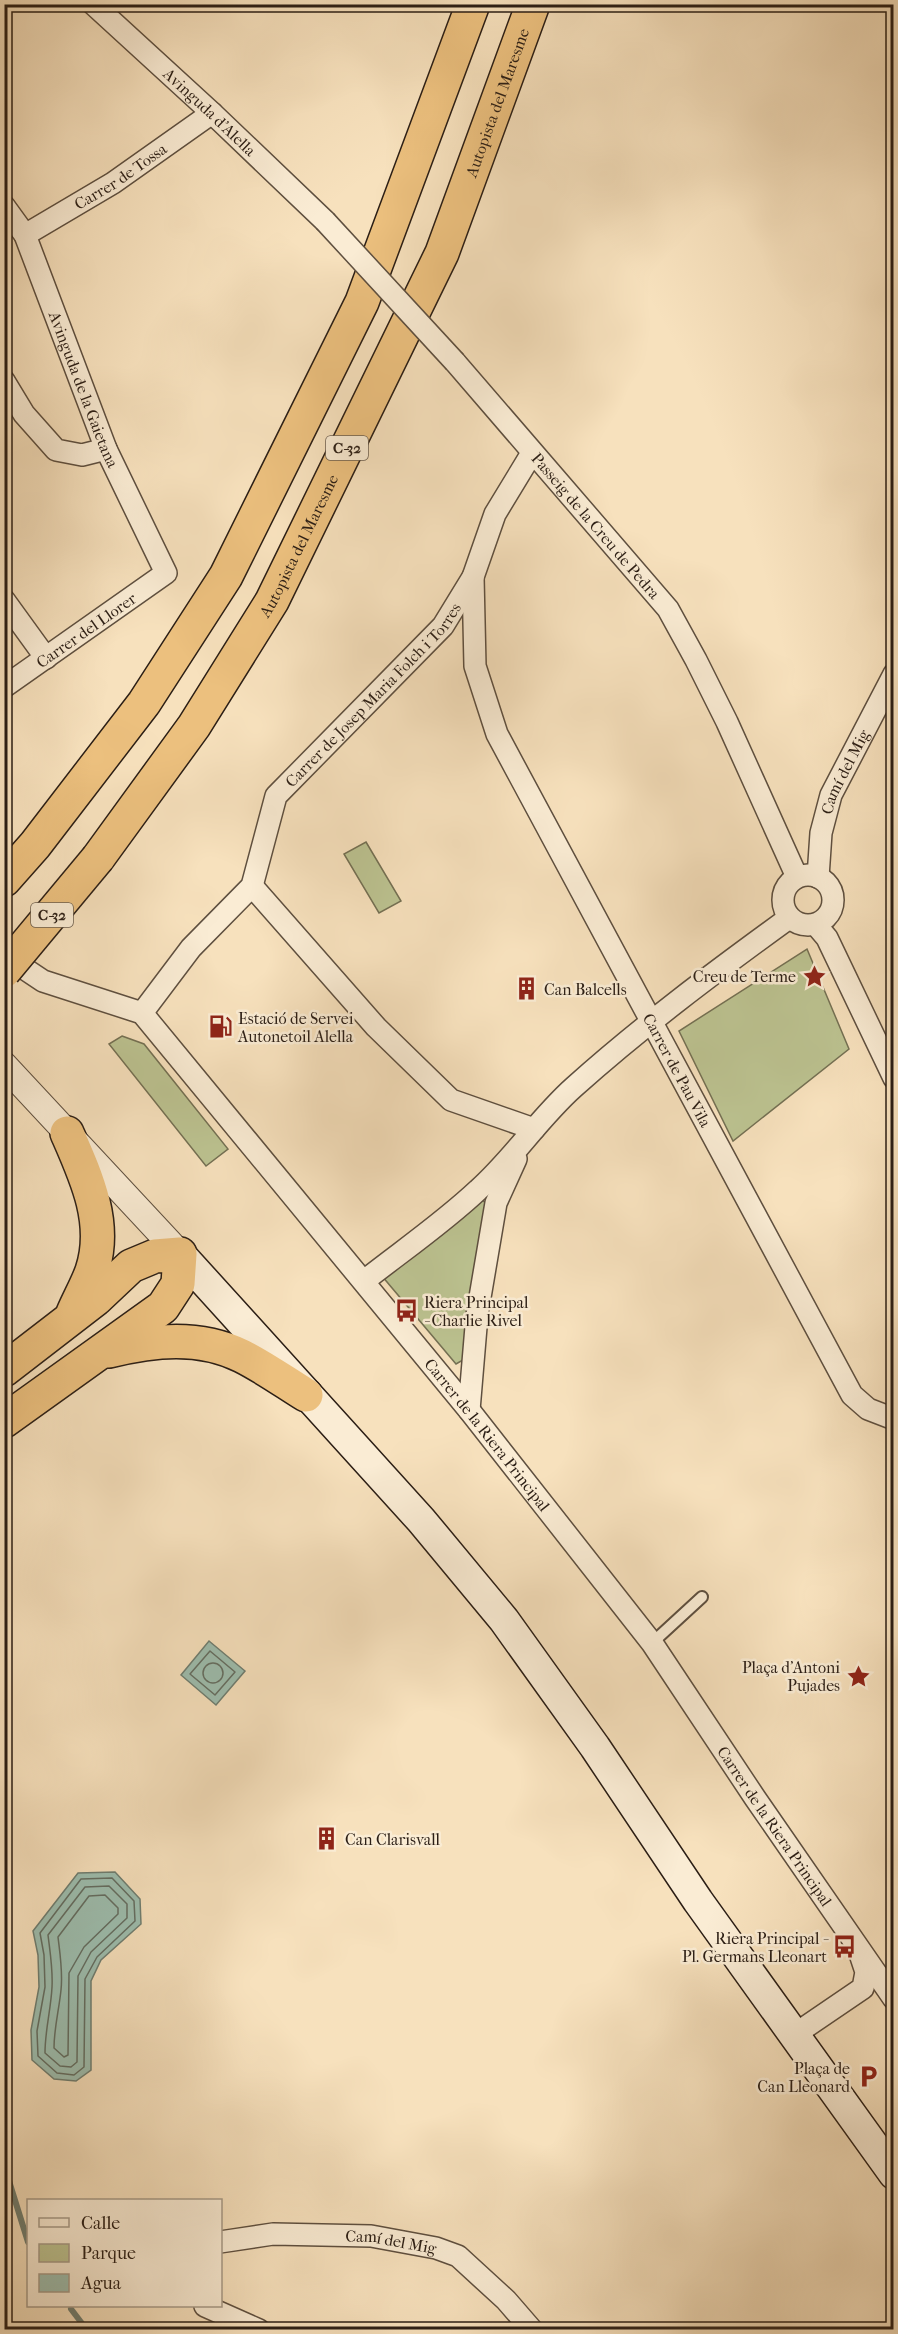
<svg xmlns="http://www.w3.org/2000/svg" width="898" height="2334" font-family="'IM FELL French Canon',serif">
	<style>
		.green { fill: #bcc391; stroke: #747053; stroke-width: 1.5 }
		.water { fill: #9dbeaf; stroke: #6f7e71; stroke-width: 1.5 }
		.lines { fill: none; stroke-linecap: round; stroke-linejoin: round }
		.shore { stroke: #646e62; stroke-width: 1.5 }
		.stream { stroke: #6f7e71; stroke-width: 6 }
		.service-casing { stroke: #5e4f3f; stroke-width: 14 }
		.minor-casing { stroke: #5e4f3f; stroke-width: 24 }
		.tertiary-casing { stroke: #5e4f3f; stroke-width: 28 }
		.secondary-casing { stroke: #2b1e15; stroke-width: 33 }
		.motorway-casing { stroke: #2b1e15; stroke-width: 36 }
		.service { stroke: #faecd4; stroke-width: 10 }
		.minor { stroke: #faecd4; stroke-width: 21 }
		.tertiary { stroke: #faecd4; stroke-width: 26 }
		.secondary { stroke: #faecd4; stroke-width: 30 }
		.motorway { stroke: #ecc07e; stroke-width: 33 }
		.minor-bridge-casing { stroke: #5e4f3f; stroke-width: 24; stroke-linecap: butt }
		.motorway-bridge-casing { stroke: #2b1e15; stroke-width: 36; stroke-linecap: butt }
		.minor-bridge { stroke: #faecd4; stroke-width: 21 }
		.motorway-bridge { stroke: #ecc07e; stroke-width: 33 }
		.labels { text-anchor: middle; stroke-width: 5; stroke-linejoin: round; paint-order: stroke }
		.shield { fill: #faecd4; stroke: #695c4e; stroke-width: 1.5 }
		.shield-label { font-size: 15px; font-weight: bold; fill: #2b1e15 }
		.street-label { font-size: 16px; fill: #2b1e15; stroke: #faecd4 }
		.poi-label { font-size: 16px; fill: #2b1e15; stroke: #faecd4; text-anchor: end }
	</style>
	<rect width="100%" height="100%" fill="#f7e1bd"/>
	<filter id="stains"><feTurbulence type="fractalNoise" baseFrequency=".00333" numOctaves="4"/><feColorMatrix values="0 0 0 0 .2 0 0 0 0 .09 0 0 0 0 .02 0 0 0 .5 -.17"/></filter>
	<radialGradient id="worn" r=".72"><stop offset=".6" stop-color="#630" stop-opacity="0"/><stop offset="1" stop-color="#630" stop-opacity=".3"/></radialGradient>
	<g class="green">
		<path d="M 366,842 L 401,901 L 379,913 L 344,854 Z"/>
		<path d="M 807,949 L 849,1049 L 733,1141 L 679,1031 Z"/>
		<path d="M 122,1036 L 144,1044 L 228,1149 L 206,1166 L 109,1044 Z"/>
		<path d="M 480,1199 L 488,1204 L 463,1360 L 456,1364 L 382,1276 Z"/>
	</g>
	<g class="water">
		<path d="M 209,1641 L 245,1671 L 216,1705 L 181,1675 Z"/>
		<path d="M 115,1872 L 140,1899 L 141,1924 L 101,1960 L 91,1981 L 91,2070 L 76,2081 L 54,2079 L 32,2060 L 31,2030 L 39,1987 L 38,1955 L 33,1931 L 78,1873 Z"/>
	</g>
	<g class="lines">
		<g class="shore">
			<path d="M 210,1651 L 235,1672 L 215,1695 L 190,1674 Z"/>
			<circle cx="213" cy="1673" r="10"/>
			<path d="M 112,1878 L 134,1901 L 135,1921 L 97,1957 L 85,1979 L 84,2067 L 74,2075 L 57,2073 L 38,2056 L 37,2031 L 45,1987 L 44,1955 L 40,1933 L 81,1879 Z"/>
			<path d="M 109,1886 L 127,1904 L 127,1918 L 91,1952 L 78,1976 L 77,2062 L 71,2067 L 60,2066 L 45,2053 C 45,2030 51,2009 52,1987 C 53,1969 50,1952 48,1935 L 85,1887 Z"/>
			<path d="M 105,1895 L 118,1908 L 118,1914 L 84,1947 L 69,1973 L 68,2055 L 64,2057 L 54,2048 C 54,2028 59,2010 61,1990 C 63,1972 60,1954 58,1937 L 89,1896 Z"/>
		</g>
		<g class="stream">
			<path d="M 4,2165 L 28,2242"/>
			<path d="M 71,2309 L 87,2330"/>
		</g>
		<defs>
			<path id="service" d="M 652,1643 L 702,1597"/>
			<g id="minor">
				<path id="s1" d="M 93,4 L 212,113 L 325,221"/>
				<path id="s2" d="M 4,206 L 25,235 L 106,449 L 166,573 L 4,687"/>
				<path id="s3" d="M 25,235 L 113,183 L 212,113"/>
				<path id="s4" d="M 455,362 L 668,609 L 696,660 L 727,722 L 797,877"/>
				<path d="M 4,381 L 24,414 L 56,450 L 82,455 L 106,449"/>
				<path id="s5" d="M 473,577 L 475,666 L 497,734 L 852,1395 L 868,1409 L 894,1419"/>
				<path d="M 4,600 L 46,658"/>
				<circle cx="808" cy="900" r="25"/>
				<path id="s6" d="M 818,877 L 821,833 L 831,795 L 894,674"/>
				<path d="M 252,886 L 376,1027 L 451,1100 L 534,1129"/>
				<path d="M 816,925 L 827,938 L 894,1078"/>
				<path id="s7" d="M 4,955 L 43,981 L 142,1013 L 469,1410 L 652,1643 L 755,1798 L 894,1999"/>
				<path id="s8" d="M 142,1013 L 191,948 L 252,886 L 276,796 L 443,626 L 473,577 L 495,514 L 532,453"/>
				<path d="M 364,1281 C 402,1251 443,1223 478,1190 C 513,1159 539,1118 574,1087 C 642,1026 716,971 789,918"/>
				<path d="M 469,1410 L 477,1315 L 496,1203 L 516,1159"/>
				<path d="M 794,2035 L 863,1988 L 866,1972 L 861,1957"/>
				<path id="s9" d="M 220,2242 L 273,2234 L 371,2236 L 436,2248 L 458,2256 L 506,2300 L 532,2330"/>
				<path d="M 205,2306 L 259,2330"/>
			</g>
			<path id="tertiary" d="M 4,1065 L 180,1254"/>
			<path id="secondary" d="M 180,1254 L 421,1520 L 504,1620 L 595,1747 L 698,1901 L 894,2174"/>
			<g id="motorway">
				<path id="s10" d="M 98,858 L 194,726 L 272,601 L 442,253 L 533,4"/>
				<path d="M 4,880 L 35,845 L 144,703 L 226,576 L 362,302 L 473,4"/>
				<path d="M 67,1133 C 86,1176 108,1223 92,1271 C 87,1285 79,1299 73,1313"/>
				<path d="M 109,1351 C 154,1340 199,1335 242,1356 C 264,1367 285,1382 306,1395"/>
				<path d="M 4,1370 L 96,1299 L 131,1266 L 155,1256 L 180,1254 L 178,1284 L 163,1307 L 4,1421"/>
			</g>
		</defs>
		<use href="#service" class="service-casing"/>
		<use href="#minor" class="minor-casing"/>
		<use href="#tertiary" class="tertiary-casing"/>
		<use href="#secondary" class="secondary-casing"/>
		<use href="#motorway" class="motorway-casing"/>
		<use href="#service" class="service"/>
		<use href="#minor" class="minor"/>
		<use href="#tertiary" class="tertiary"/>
		<use href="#secondary" class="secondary"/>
		<use href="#motorway" class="motorway"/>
		<defs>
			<path id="minor-bridge" d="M 325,221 L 455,362"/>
			<path id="motorway-bridge" d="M 4,971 L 98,858"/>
		</defs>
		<use href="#minor-bridge" class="minor-bridge-casing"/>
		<use href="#motorway-bridge" class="motorway-bridge-casing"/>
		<use href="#minor-bridge" class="minor-bridge"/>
		<use href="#motorway-bridge" class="motorway-bridge"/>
	</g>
	<defs>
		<symbol id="sight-bare" viewBox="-9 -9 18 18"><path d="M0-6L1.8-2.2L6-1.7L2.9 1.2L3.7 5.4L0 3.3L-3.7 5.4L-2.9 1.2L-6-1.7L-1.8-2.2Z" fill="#8f2418" stroke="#faecd4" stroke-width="2.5" paint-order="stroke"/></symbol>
		<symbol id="building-bare" viewBox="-9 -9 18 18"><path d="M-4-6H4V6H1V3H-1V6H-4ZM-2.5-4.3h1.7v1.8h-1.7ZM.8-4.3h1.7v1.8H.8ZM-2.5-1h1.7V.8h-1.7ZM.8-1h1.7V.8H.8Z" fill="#8f2418" stroke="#faecd4" stroke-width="2.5" paint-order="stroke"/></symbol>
		<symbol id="fuel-bare" viewBox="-9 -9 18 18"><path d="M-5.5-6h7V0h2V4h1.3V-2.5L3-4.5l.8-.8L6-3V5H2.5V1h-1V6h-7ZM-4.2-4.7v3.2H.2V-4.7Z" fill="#8f2418" stroke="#faecd4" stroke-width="2.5" paint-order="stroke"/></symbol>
		<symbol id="bus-bare" viewBox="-9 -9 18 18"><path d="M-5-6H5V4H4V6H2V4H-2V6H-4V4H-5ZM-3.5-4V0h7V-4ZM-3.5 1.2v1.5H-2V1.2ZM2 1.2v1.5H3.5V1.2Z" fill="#8f2418" stroke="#faecd4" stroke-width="2.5" paint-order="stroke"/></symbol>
		<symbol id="parking-bare" viewBox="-9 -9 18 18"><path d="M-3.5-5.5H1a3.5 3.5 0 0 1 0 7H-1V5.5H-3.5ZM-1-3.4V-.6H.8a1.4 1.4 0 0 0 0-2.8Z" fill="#8f2418" stroke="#faecd4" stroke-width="2.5" paint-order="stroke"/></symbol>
	</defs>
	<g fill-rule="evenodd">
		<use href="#sight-bare" x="798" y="960" width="33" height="33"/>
		<use href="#building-bare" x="510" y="972" width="33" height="33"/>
		<use href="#fuel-bare" x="204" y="1010" width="33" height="33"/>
		<use href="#bus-bare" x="390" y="1294" width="33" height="33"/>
		<use href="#sight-bare" x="842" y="1660" width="33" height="33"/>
		<use href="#building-bare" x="310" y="1822" width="33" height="33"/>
		<use href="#bus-bare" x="828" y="1930" width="33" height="33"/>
		<use href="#parking-bare" x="852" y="2060" width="33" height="33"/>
	</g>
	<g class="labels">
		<g class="shield">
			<rect x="326" y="436" width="42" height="24" rx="4.5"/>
			<rect x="31" y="903" width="42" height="24" rx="4.5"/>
		</g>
		<g class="shield-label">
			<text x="347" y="453">C-32</text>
			<text x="52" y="920">C-32</text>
		</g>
		<g class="street-label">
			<text dy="6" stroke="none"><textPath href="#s10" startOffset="858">Autopista del Maresme</textPath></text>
			<text dy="6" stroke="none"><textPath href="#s1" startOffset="159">Avinguda d'Alella</textPath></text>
			<text dy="6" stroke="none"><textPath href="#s3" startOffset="112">Carrer de Tossa</textPath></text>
			<text dy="6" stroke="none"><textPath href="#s2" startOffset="201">Avinguda de la Gaietana</textPath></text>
			<text dy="6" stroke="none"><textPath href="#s4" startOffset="216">Passeig de la Creu de Pedra</textPath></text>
			<text dy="6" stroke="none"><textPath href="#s10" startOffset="372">Autopista del Maresme</textPath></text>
			<text transform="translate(86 630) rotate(-35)" y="6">Carrer del Llorer</text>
			<text dy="6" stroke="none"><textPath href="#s8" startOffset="402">Carrer de Josep Maria Folch i Torres</textPath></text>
			<text dy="6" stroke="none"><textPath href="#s6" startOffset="110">Camí del Mig</textPath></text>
			<text dy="6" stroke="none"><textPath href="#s5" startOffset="542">Carrer de Pau Vila</textPath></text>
			<text dy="6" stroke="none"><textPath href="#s7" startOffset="696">Carrer de la Riera Principal</textPath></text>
			<text dy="6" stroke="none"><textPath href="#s7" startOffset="1182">Carrer de la Riera Principal</textPath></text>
			<text dy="6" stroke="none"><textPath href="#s9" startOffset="172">Camí del Mig</textPath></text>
		</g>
		<g class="poi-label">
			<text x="796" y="982">Creu de Terme</text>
			<text x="544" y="995" text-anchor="start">Can Balcells</text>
			<text x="238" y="1024" text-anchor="start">Estació de Servei<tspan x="238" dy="18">Autonetoil Alella</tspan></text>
			<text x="424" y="1308" text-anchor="start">Riera Principal<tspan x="424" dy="18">- Charlie Rivel</tspan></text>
			<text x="840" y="1673">Plaça d'Antoni<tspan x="840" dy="18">Pujades</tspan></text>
			<text x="345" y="1845" text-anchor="start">Can Clarisvall</text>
			<text x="827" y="1944">Riera Principal -<tspan x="827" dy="18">Pl. Germans Lleonart</tspan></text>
			<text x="850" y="2074">Plaça de<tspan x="850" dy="18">Can Lleonard</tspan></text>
		</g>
	</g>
	<rect width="898" height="2334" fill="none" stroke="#f7e1bd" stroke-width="24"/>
	<rect x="6" y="6" width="886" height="2322" fill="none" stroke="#2b1e15" stroke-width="3"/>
	<rect x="12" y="12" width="874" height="2310" fill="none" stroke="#2b1e15" stroke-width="1.5"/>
	<rect x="27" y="2199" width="195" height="108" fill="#faecd4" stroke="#a79a88" stroke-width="1.5"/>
	<rect x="39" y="2218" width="30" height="9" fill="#faecd4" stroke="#a79a88" stroke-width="1.5"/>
	<text x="81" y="2229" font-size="18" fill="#2b1e15">Calle</text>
	<rect x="39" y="2244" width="30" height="18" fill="#bcc391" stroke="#a79a88" stroke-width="1.5"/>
	<text x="81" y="2259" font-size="18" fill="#2b1e15">Parque</text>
	<rect x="39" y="2274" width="30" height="18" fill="#9dbeaf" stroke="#a79a88" stroke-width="1.5"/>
	<text x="81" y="2289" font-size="18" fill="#2b1e15">Agua</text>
	<rect width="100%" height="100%" filter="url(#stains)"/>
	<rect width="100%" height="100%" fill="url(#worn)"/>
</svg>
